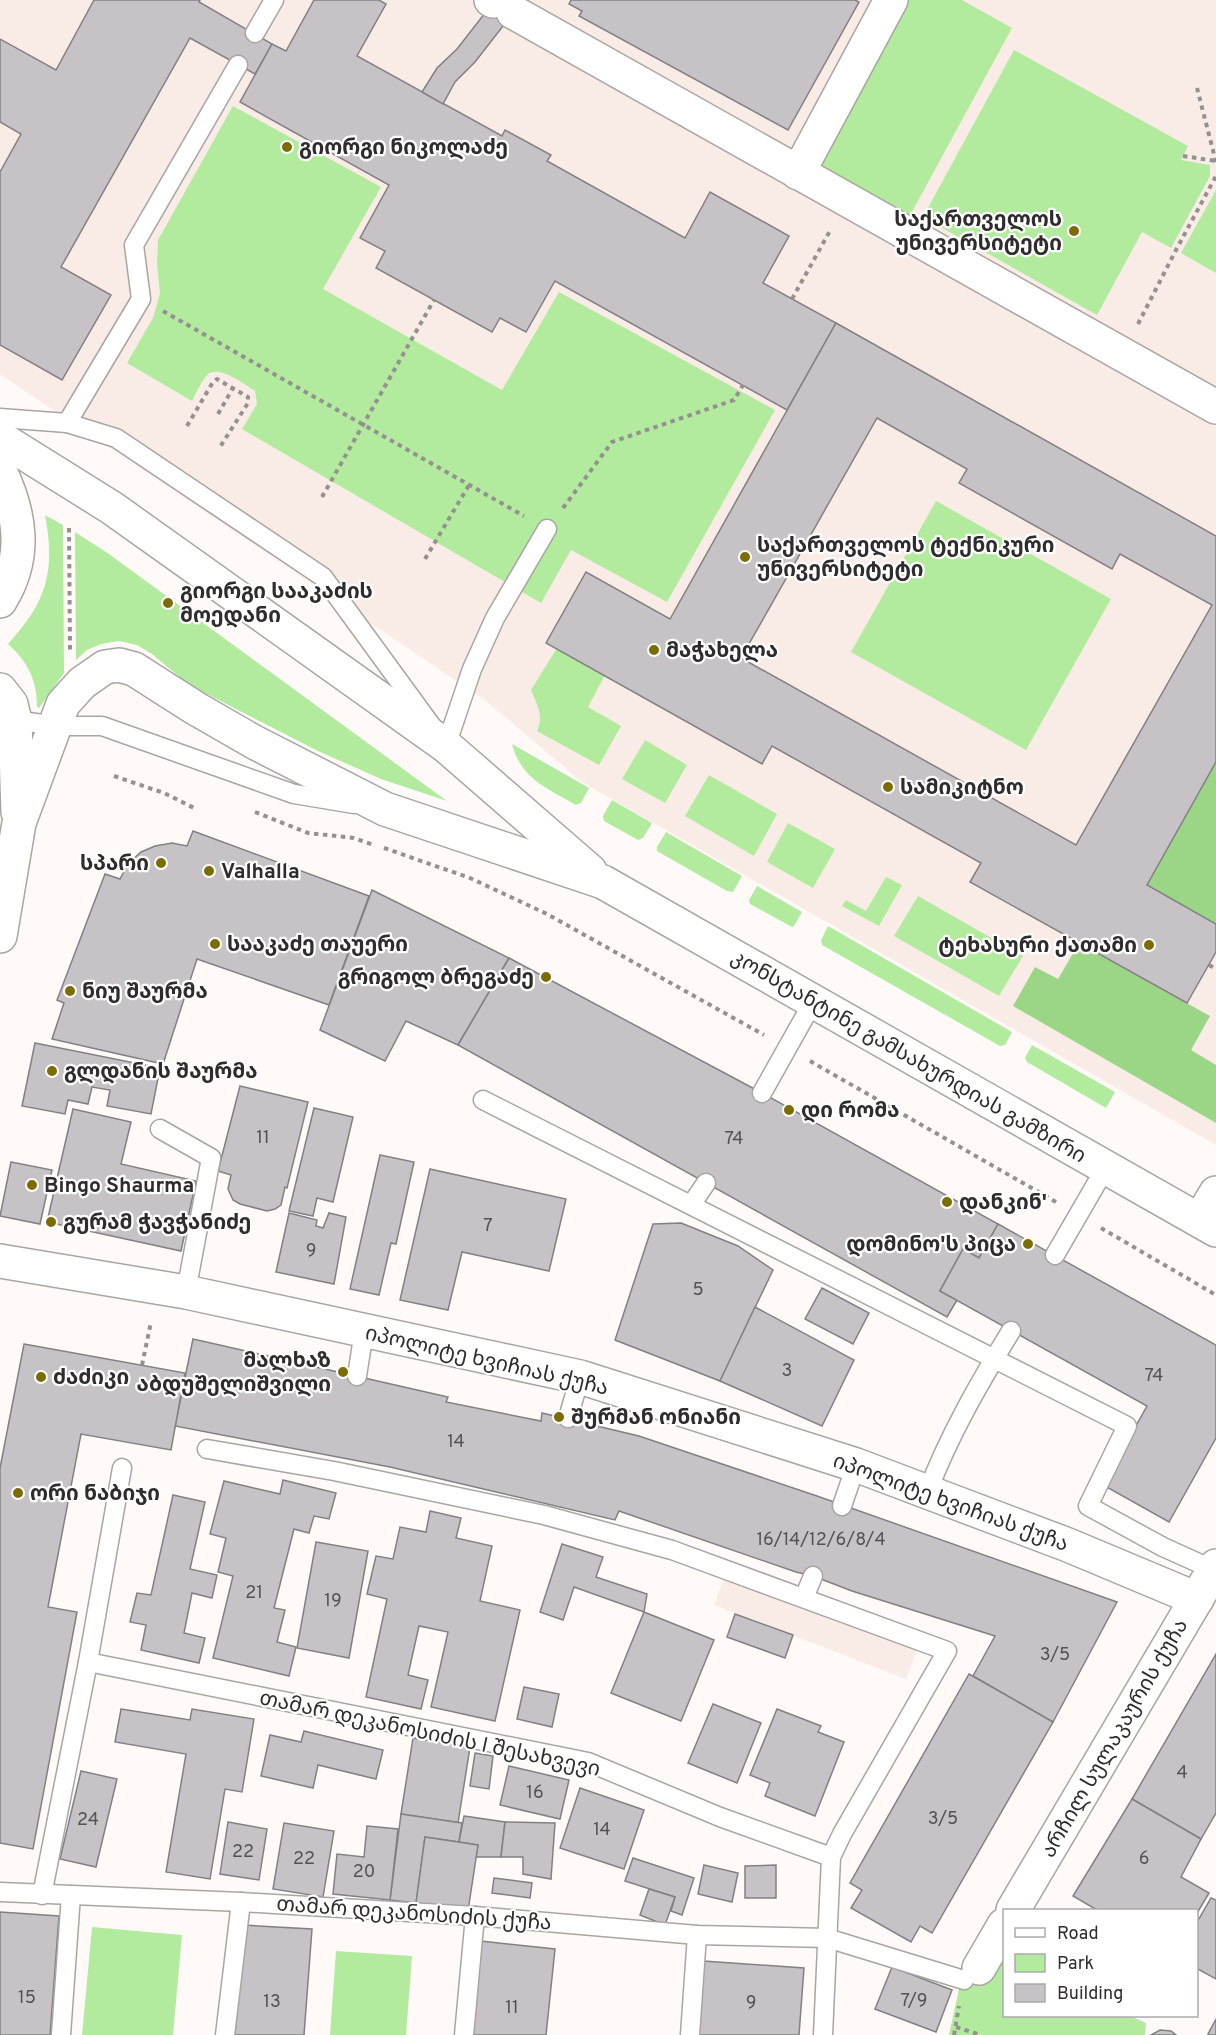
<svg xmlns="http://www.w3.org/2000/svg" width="1216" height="2035" font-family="Overpass,'Noto Sans Georgian',sans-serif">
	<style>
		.built { fill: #f9ece6 }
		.green { fill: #b2eb9e }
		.forest { fill: #9bd686 }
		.building { fill: #c6c2c5; stroke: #838083; stroke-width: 1.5; fill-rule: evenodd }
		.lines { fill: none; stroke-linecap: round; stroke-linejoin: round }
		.lane-casing { stroke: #a9a5a3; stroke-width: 21 }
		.street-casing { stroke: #a9a5a3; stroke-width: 36 }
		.primary-casing { stroke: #a9a5a3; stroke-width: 36 }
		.path { stroke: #959190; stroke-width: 4; stroke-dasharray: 4.5 4.5; stroke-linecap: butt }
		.lane { stroke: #fff; stroke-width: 18 }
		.street { stroke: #fff; stroke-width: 33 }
		.primary { stroke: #fff; stroke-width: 33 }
		.poi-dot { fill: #7b6c05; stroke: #fff; stroke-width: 2 }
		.labels { text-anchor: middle; stroke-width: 4.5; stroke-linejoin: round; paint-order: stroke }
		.number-label { font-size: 18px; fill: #545252 }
		.poi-label { font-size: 21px; font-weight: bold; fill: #2e2c2c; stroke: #fff; text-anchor: start }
		.street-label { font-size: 21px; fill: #2e2c2c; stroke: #fff }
	</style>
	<rect width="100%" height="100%" fill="#fffaf8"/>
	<g class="built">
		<path d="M 0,0 L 1216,0 L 1216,1145 L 582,782 L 485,700 L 0,374 Z"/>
		<path d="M 727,1570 L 919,1645 L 906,1679 L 714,1605 Z"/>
	</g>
	<g class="green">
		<path d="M 906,0 L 962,0 L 1012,28 L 907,221 L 813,169 Z"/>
		<path d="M 1014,50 L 1188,146 L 1181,160 L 1210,165 L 1210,176 L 1171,248 L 1142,232 L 1097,315 L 923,217 Z"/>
		<path d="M 233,106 L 381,187 L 323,289 L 502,390 L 559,292 L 775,410 L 667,602 L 571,550 L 541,603 L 242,429 L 257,404 L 255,391 C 244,384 218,364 207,375 C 201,382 196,393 192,401 L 127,363 L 153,318 L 160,293 L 157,265 L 158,240 Z"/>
		<path d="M 1216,190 L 1216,273 L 1181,253 Z"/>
		<path d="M 936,501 L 1111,599 L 1026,750 L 851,652 Z"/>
		<path d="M 45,515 L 63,525 L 64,673 L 39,708 L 37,707 C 37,680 28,662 8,644 C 46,602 56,573 45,515 Z"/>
		<path d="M 75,532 L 109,554 L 447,801 L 381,779 L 318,751 L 201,691 L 182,679 L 152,654 L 137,645 L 119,641 L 101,644 L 87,650 L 76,660 Z"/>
		<path d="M 557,648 L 605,675 L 588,707 L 621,726 L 599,765 L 537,731 C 544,716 537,704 531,690 Z"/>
		<path d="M 645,740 L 687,765 L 665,803 L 622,779 Z"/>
		<path d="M 512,744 L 589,788 L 581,803 L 576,805 C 547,788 521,779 512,744 Z"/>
		<path d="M 709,775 L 777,814 L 754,856 L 685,816 Z"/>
		<path d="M 612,800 L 652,823 L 643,838 L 638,840 L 604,821 L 603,816 Z"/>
		<path d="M 788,823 L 835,849 L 813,888 L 767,862 Z"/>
		<path d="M 666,832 L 742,876 L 733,892 L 727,891 L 657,851 L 657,847 Z"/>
		<path d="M 886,877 L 902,885 L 879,926 L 842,906 L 846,900 L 866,911 Z"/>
		<path d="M 757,886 L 802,912 L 794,926 L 792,927 L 750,904 L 749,900 Z"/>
		<path d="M 918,896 L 1023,956 L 999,996 L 894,936 Z"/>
		<path d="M 828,926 L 1012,1032 L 1005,1045 L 1000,1046 L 822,945 L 821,940 Z"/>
		<path d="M 1032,1045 L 1115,1092 L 1106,1108 L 1027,1062 L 1025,1058 Z"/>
		<path d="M 92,1927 L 182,1935 L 173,2035 L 82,2035 Z"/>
		<path d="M 336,1951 L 412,1956 L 406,2035 L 330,2035 Z"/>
		<path d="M 1004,1958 L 1004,2016 L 1130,2016 L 1146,2023 L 1145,2035 L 949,2035 L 959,1989 Z"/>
	</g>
	<g class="forest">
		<path d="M 1216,762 L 1216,924 L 1147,885 Z"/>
		<path d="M 1079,943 L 1210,1016 L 1191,1050 L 1216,1065 L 1216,1123 L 1013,1006 L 1035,967 L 1058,979 Z"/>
	</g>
	<g class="building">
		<path d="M 94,0 L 200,0 L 199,2 L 272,44 L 255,74 L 190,38 L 61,267 L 111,295 L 62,380 L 0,345 L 0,172 L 21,134 L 0,122 L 0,39 L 56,70 Z"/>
		<path d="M 314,0 L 379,0 L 386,4 L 357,56 L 502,136 L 505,130 L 551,155 L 547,161 L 685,238 L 710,192 L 789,236 L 763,283 L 836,323 L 787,410 L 555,281 L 526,332 L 500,318 L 492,332 L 376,268 L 385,251 L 360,238 L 389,185 L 240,102 L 272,44 L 286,51 Z"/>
		<path d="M 571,0 L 855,0 L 859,2 L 788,130 L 579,16 L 582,11 L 569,4 Z"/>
		<path d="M 485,13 L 510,17 L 475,62 L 455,82 L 443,104 L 422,92 L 437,68 L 457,49 Z"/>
		<path d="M 836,323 L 1216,536 L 1216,762 L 1147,885 L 1216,924 L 1216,952 L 1187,1003 L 970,882 L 981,863 L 772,746 L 762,764 L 546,643 L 586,572 L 670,619 ZM 877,418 L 967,469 L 959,483 L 1112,569 L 1120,554 L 1212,605 L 1076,845 L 741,658 Z"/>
		<path d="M 193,831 L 369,896 L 329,1005 L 197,959 L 163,1064 L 52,1039 L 64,1003 L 57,1000 L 105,874 L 120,879 L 128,864 L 141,852 L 155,846 L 172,843 L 187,846 Z"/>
		<path d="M 372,890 L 509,958 L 458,1045 L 406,1021 L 385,1061 L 320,1030 Z"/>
		<path d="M 509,958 L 762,1093 L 998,1224 L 979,1258 L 963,1249 L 940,1291 L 957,1300 L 947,1317 L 458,1045 Z"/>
		<path d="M 35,1043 L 160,1068 L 151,1114 L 107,1106 L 110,1090 L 92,1087 L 88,1104 L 68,1100 L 65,1114 L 22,1106 Z"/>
		<path d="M 240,1086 L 308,1102 L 287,1188 L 285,1187 L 281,1205 L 275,1209 L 267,1211 L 240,1204 L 233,1200 L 228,1189 L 231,1175 L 218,1171 Z"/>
		<path d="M 314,1108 L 353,1117 L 333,1202 L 317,1198 L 313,1216 L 289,1211 Z"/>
		<path d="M 73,1109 L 131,1122 L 121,1164 L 196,1181 L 181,1251 L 47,1222 Z"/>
		<path d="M 380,1155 L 414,1162 L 396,1244 L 391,1243 L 379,1295 L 350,1289 Z"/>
		<path d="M 11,1162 L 52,1170 L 40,1224 L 0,1216 Z"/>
		<path d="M 430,1169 L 566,1199 L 549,1271 L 462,1252 L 448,1310 L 400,1300 Z"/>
		<path d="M 289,1213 L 317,1220 L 316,1226 L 323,1228 L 329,1213 L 346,1217 L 334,1284 L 276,1272 Z"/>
		<path d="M 681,1223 L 738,1246 L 773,1270 L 720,1381 L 615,1340 L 653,1224 Z"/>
		<path d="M 998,1224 L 1216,1345 L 1216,1438 L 1169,1522 L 1103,1485 L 1147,1406 L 940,1291 L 963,1249 L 979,1258 Z"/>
		<path d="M 822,1288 L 869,1313 L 853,1344 L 805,1319 Z"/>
		<path d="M 755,1307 L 854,1360 L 822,1426 L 720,1381 Z"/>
		<path d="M 193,1339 L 448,1397 L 446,1402 L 541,1421 L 542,1413 L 639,1436 L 817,1496 L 1117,1602 L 1053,1722 L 973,1676 L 995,1636 L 852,1591 L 813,1576 L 796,1572 L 619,1511 L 615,1520 L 390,1467 L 175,1426 Z"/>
		<path d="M 24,1344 L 185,1373 L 171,1450 L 81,1434 L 48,1607 L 77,1612 L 33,1849 L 0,1843 L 0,1468 Z"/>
		<path d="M 283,1480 L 336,1493 L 329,1519 L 314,1516 L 309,1533 L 294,1529 L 274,1608 L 285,1610 L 277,1642 L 296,1647 L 289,1676 L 213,1658 L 233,1576 L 218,1572 L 226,1538 L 210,1534 L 224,1481 L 280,1494 Z"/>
		<path d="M 173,1495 L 205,1502 L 190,1569 L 217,1575 L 212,1598 L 192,1593 L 184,1633 L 205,1638 L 199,1663 L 141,1650 L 146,1625 L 130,1622 L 137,1593 L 151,1595 Z"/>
		<path d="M 430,1511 L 461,1518 L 456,1538 L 492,1546 L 480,1601 L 520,1610 L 495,1721 L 431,1707 L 448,1632 L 419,1626 L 408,1675 L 428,1680 L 421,1709 L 366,1697 L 387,1599 L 367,1594 L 376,1556 L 393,1559 L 400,1527 L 426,1532 Z"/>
		<path d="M 316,1542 L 368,1551 L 349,1658 L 297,1648 Z"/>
		<path d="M 562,1544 L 603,1557 L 596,1577 L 647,1594 L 644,1612 L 574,1587 L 563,1620 L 540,1612 Z"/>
		<path d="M 644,1612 L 714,1640 L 681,1721 L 611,1693 Z"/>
		<path d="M 735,1614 L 793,1635 L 785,1658 L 727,1637 Z"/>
		<path d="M 1216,1654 L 1216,1813 L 1201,1839 L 1132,1799 Z"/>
		<path d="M 969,1674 L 1053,1722 L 932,1933 L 920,1926 L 911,1942 L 851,1908 L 862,1890 L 850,1883 Z"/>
		<path d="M 524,1687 L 559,1694 L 552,1727 L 517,1719 Z"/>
		<path d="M 713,1704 L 761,1723 L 737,1783 L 688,1763 Z"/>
		<path d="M 121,1709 L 190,1720 L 192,1709 L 254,1719 L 242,1792 L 225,1789 L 210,1879 L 166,1872 L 186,1754 L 115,1742 Z"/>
		<path d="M 777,1709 L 821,1726 L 818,1732 L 844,1742 L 815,1816 L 765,1796 L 770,1783 L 750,1775 Z"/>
		<path d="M 304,1731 L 383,1750 L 376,1779 L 318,1765 L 313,1788 L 261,1776 L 270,1735 L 301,1742 Z"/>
		<path d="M 413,1738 L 470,1747 L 458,1823 L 401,1814 Z"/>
		<path d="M 475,1753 L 493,1756 L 489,1789 L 470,1786 Z"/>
		<path d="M 509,1766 L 569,1780 L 560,1819 L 500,1805 Z"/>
		<path d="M 81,1771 L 117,1779 L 96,1867 L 60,1859 Z"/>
		<path d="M 580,1788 L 644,1810 L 624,1869 L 560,1848 Z"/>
		<path d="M 1132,1799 L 1201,1839 L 1181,1877 L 1209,1893 L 1196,1915 L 1196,1910 L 1097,1910 L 1073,1896 Z"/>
		<path d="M 401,1814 L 462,1823 L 459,1842 L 425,1837 L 416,1903 L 390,1900 Z"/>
		<path d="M 464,1816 L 505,1822 L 501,1857 L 476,1857 L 478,1845 L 459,1842 Z"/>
		<path d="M 228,1822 L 267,1829 L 259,1880 L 220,1874 Z"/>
		<path d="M 505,1822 L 555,1823 L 551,1879 L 523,1874 L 523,1857 L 501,1857 Z"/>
		<path d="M 284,1823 L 334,1831 L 323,1897 L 273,1889 Z"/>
		<path d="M 367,1826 L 398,1829 L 390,1900 L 333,1894 L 337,1854 L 364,1857 Z"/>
		<path d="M 425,1837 L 478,1845 L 468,1911 L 416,1903 Z"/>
		<path d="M 633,1858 L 694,1878 L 682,1915 L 671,1911 L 675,1897 L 625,1881 Z"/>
		<path d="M 704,1865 L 738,1873 L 732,1902 L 698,1894 Z"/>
		<path d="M 776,1865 L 776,1898 L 745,1898 L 745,1866 Z"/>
		<path d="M 494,1878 L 532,1883 L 530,1898 L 492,1893 Z"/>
		<path d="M 649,1889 L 675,1897 L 665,1925 L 640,1915 Z"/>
		<path d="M 1211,1898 L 1216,1900 L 1216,1979 L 1196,1968 L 1196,1924 Z"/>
		<path d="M 0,1912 L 59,1916 L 50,2035 L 0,2035 Z"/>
		<path d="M 243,1925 L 312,1929 L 304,2035 L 235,2035 Z"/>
		<path d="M 481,1941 L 555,1949 L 546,2035 L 472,2035 Z"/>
		<path d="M 703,1961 L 804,1968 L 799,2035 L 699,2035 Z"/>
		<path d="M 892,1967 L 952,1990 L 936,2032 L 875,2009 Z"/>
		<path d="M 1216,2019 L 1216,2035 L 1210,2035 L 1208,2034 Z"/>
		<path d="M 1160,2030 L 1171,2031 L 1176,2035 L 1151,2035 Z"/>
	</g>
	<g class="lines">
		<defs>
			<g id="lane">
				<path d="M 255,33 L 274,0"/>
				<path d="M 0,418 L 67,423 L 116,438 L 323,577 L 431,725"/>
				<path d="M 67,423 L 141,299 L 134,245 L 238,65"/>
				<path d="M 8,719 L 56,726 L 102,726 L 294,794 L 354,804"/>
				<path d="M 446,746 L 472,669 L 495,618 L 547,529"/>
				<path d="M 762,1093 L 813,1002"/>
				<path d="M 483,1100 L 1127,1426 L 1088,1506 L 1163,1547 L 1214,1570"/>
				<path d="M 160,1129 L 211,1158 L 186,1292"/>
				<path d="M 691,1205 L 706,1183"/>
				<path d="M 1055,1255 L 1106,1167"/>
				<path d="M 357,1376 L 364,1331"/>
				<path d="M 568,1418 L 580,1377"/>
				<path d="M 207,1449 L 334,1471 L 544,1515 L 672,1550 L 947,1651 L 842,1834 L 831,1857 L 823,2035"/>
				<path d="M 928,1491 C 949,1435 980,1382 1011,1331"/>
				<path d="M 842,1506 L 856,1465"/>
				<path d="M 804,1598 L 813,1576"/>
				<path d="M 88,1662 L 588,1762 L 720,1817 L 831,1857"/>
				<path d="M 0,1892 L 241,1902 L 475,1916 L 697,1935 L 827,1938 L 964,1980"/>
				<path d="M 42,1895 L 88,1662 L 122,1468"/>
				<path d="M 61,2035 L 71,1895"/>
				<path d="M 225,2035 L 241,1902"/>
				<path d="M 464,2035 L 475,1916"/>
				<path d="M 690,2035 L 697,1935"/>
			</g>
			<g id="street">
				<path d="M 491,0 L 493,1"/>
				<path d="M 513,12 L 1216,407"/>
				<path d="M 798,173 L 891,0"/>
				<path d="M 1200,1220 L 1216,1193"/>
				<path d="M 0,1261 L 186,1292 L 580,1377 L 856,1465 L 1068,1545 L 1197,1599"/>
				<path d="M 1013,1910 L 1216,1566"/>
				<path d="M 979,1968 L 1004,1925"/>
			</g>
			<g id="primary">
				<path d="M 0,438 L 112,508 L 446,746 L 590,871"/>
				<path d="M 0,471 C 21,515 27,558 0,601"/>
				<path d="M 0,690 L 11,704 L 15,721 L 18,812"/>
				<path d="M 0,936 L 19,823 L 63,704 L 82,683 L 105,667 L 119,665 L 134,669 L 195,708 L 254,742 L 385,809 L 603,882 L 1216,1230"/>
			</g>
		</defs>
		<use href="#lane" class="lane-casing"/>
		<use href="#street" class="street-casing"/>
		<use href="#primary" class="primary-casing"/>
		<g class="path">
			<path d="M 1197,88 L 1216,162"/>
			<path d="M 1183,156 L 1216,161"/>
			<path d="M 792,299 L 831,229"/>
			<path d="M 163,311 L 524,516"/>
			<path d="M 1138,324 L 1176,250 L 1216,176"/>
			<path d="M 218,414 L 233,388"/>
			<path d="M 187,426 L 213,382 L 217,379 L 248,397 L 248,403 L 220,447"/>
			<path d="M 322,497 L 434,300"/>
			<path d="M 563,508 L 612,442 L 734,400 L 743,385"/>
			<path d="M 69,528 L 70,650"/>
			<path d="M 425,559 L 469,485"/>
			<path d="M 114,776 L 164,793 L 194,808"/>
			<path d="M 255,812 L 308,833 L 354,838 L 374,845"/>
			<path d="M 384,848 L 470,878 L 547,914 L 764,1035"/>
			<path d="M 1209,965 L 1216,969"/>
			<path d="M 810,1061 L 1056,1202"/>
			<path d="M 1101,1228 L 1216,1295"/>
			<path d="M 142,1365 L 151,1322"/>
			<path d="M 956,2027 L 981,2035"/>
			<path d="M 954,2035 L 959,2006"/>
		</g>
		<use href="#lane" class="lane"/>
		<use href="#street" class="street"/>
		<use href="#primary" class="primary"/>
	</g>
	<g class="poi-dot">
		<circle cx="287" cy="147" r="6"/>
		<circle cx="1074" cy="231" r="6"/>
		<circle cx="745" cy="557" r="6"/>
		<circle cx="168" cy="603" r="6"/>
		<circle cx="654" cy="650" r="6"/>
		<circle cx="888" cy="787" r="6"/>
		<circle cx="161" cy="863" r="6"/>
		<circle cx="209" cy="871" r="6"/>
		<circle cx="215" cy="944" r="6"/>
		<circle cx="1149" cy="945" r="6"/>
		<circle cx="546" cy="977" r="6"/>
		<circle cx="70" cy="991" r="6"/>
		<circle cx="52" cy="1071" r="6"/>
		<circle cx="789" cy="1110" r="6"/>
		<circle cx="32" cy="1185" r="6"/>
		<circle cx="947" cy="1202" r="6"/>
		<circle cx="51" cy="1222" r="6"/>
		<circle cx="1028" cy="1244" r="6"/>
		<circle cx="343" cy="1372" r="6"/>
		<circle cx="41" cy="1377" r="6"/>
		<circle cx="559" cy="1417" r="6"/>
		<circle cx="18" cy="1493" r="6"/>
	</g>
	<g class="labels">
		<g class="number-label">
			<text x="263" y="1143">11</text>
			<text x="734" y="1144">74</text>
			<text x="488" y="1231">7</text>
			<text x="311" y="1256">9</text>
			<text x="698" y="1295">5</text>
			<text x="787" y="1376">3</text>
			<text x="1154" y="1381">74</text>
			<text x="456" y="1447">14</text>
			<text x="821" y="1545">16/14/12/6/8/4</text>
			<text x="254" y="1598">21</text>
			<text x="333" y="1606">19</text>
			<text x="1055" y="1660">3/5</text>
			<text x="1182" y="1778">4</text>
			<text x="535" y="1798">16</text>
			<text x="943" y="1824">3/5</text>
			<text x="88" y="1825">24</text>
			<text x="602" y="1835">14</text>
			<text x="243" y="1857">22</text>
			<text x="304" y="1864">22</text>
			<text x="1144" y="1864">6</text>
			<text x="364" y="1877">20</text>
			<text x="27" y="2003">15</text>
			<text x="914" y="2006">7/9</text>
			<text x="272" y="2007">13</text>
			<text x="751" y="2008">9</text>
			<text x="512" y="2013">11</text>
		</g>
		<g class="poi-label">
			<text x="299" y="154">გიორგი ნიკოლაძე</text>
			<text x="1062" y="226" text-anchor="end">საქართველოს<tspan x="1062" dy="24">უნივერსიტეტი</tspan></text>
			<text x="757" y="552">საქართველოს ტექნიკური<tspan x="757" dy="24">უნივერსიტეტი</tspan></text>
			<text x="180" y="598">გიორგი სააკაძის<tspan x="180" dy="24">მოედანი</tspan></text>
			<text x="666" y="657">მაჭახელა</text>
			<text x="900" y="794">სამიკიტნო</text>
			<text x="149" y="870" text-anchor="end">სპარი</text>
			<text x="221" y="878">Valhalla</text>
			<text x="227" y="951">სააკაძე თაუერი</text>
			<text x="1137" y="952" text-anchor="end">ტეხასური ქათამი</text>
			<text x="534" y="984" text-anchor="end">გრიგოლ ბრეგაძე</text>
			<text x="82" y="998">ნიუ შაურმა</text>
			<text x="64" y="1078">გლდანის შაურმა</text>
			<text x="801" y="1117">დი რომა</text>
			<text x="44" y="1192">Bingo Shaurma</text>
			<text x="959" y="1209">დანკინ'</text>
			<text x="63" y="1229">გურამ ჭავჭანიძე</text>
			<text x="1016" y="1251" text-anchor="end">დომინო'ს პიცა</text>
			<text x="331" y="1367" text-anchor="end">მალხაზ<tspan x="331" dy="24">აბდუშელიშვილი</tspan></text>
			<text x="53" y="1384">ძაძიკი</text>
			<text x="571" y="1424">შურმან ონიანი</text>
			<text x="30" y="1500">ორი ნაბიჯი</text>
		</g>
		<g class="street-label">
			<text transform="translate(909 1056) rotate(30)" y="7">კონსტანტინე გამსახურდიას გამზირი</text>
			<text transform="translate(487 1360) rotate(13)" y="7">იპოლიტე ხვიჩიას ქუჩა</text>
			<text transform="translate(951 1502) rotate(20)" y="7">იპოლიტე ხვიჩიას ქუჩა</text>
			<text transform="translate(430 1733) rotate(12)" y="7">თამარ დეკანოსიძის I შესახვევი</text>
			<text transform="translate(1114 1738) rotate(-60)" y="7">არჩილ სულაკაურის ქუჩა</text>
			<text transform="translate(414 1913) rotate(4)" y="7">თამარ დეკანოსიძის ქუჩა</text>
		</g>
	</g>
	<rect x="1003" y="1909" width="195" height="108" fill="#ffffff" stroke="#ababab" stroke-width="1.5"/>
	<rect x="1015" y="1928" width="30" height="9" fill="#ffffff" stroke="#ababab" stroke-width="1.5"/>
	<text x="1057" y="1939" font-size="18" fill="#2e2c2c">Road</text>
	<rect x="1015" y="1954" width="30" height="18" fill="#b2eb9e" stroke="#ababab" stroke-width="1.5"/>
	<text x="1057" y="1969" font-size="18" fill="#2e2c2c">Park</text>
	<rect x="1015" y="1984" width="30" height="18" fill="#c6c2c5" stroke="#ababab" stroke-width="1.5"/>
	<text x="1057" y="1999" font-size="18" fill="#2e2c2c">Building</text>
</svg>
